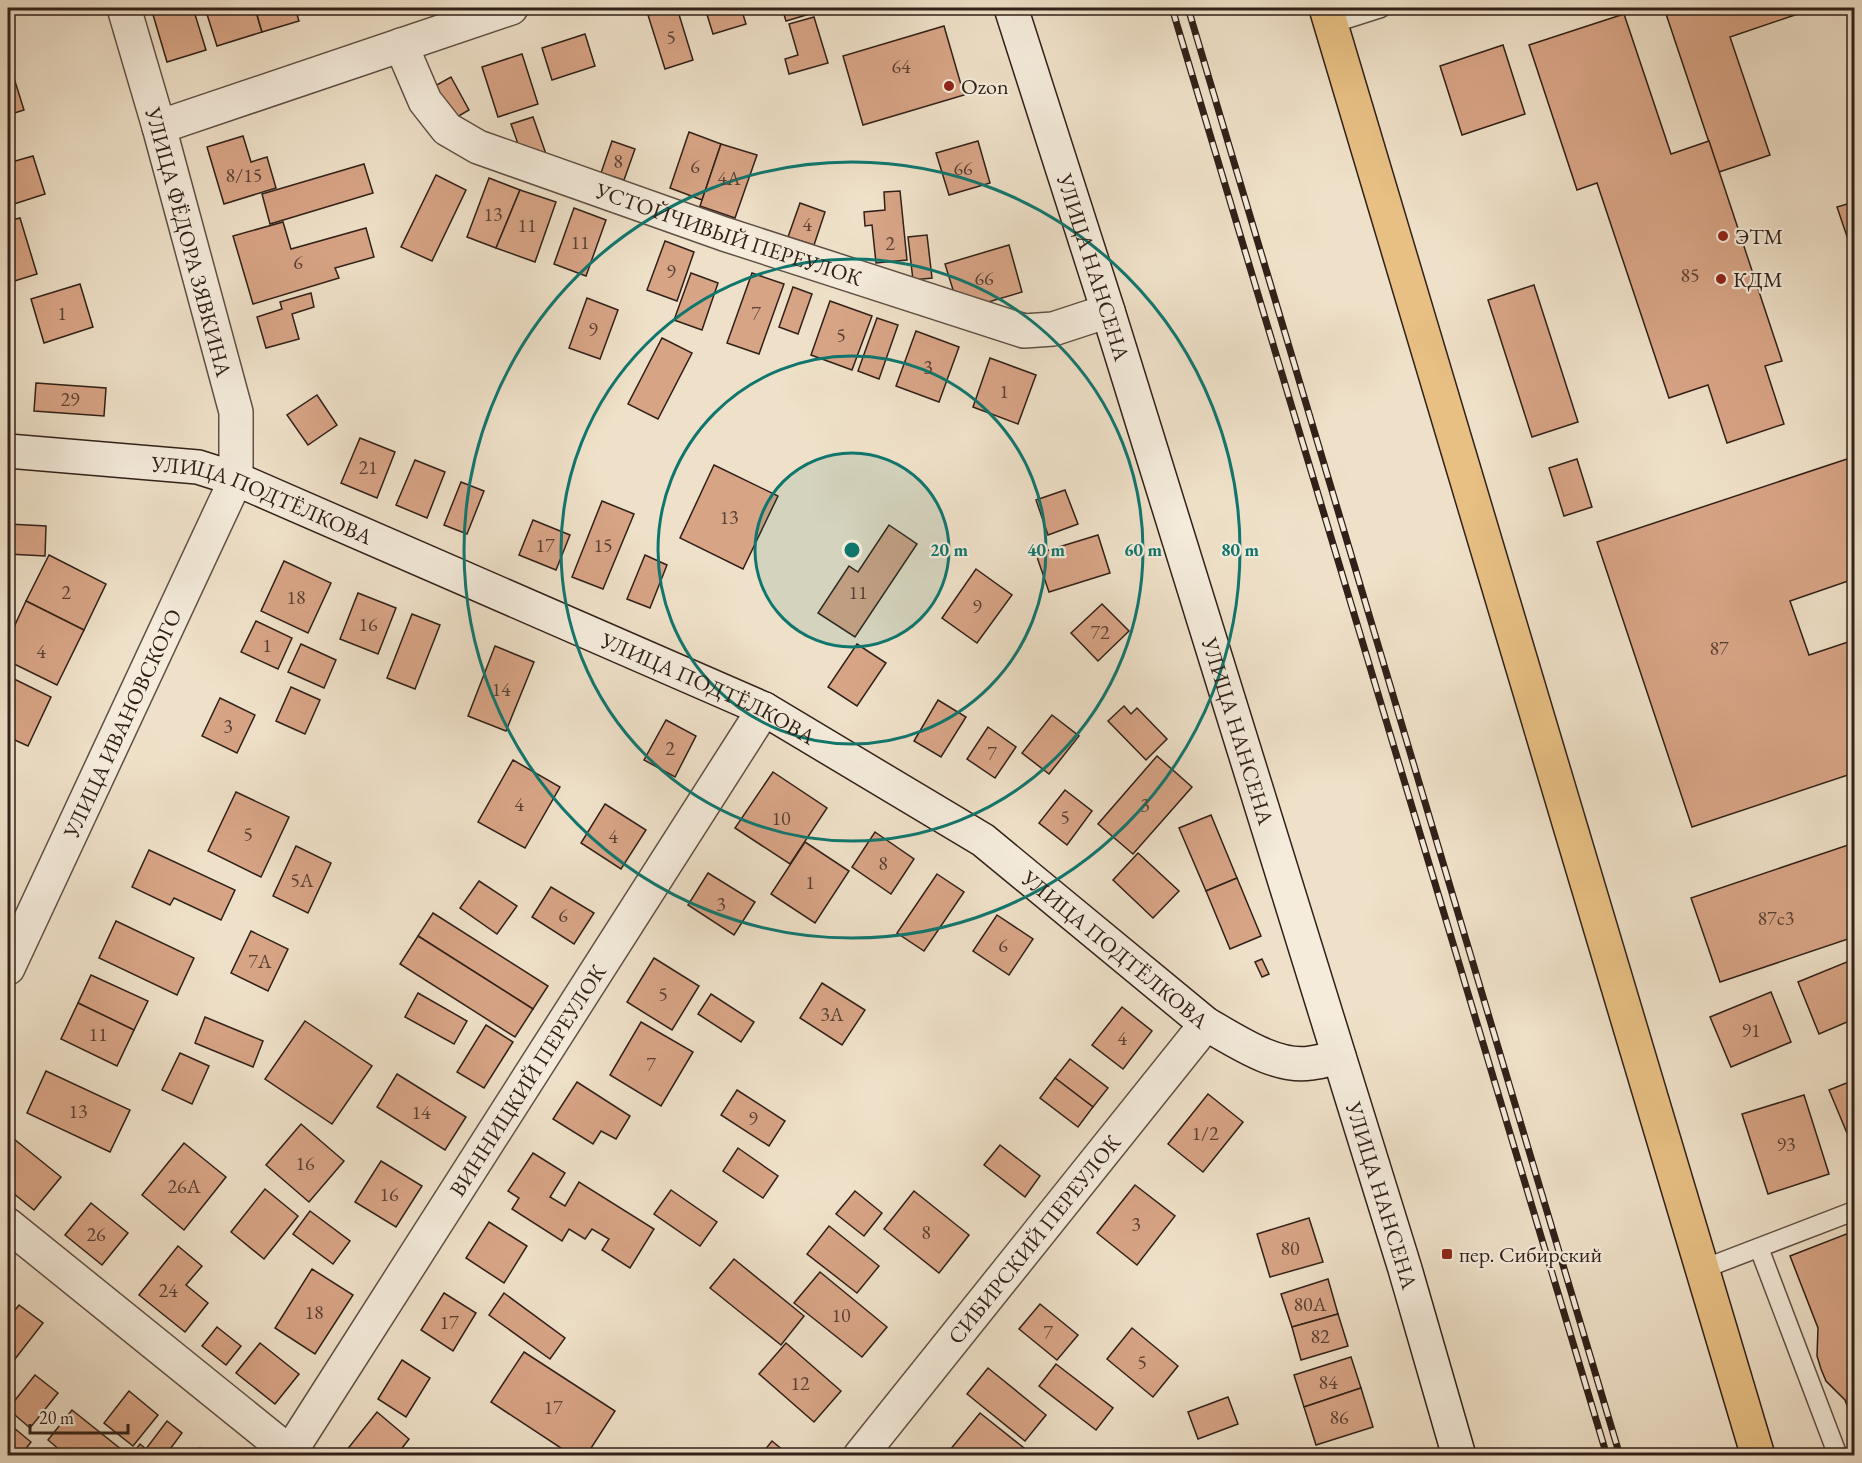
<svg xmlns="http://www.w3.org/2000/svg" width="1862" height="1463" viewBox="0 0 1862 1463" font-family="'EB Garamond',serif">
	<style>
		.building { fill: #d8a486; stroke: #312019; stroke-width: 1.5 }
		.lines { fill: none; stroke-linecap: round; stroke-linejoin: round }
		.lane-casing { stroke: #605045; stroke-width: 21 }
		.street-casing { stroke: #605045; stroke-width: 36 }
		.secondary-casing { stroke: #312019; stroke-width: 36 }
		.primary-casing { stroke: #312019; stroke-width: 36 }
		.lane { stroke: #f5ecdc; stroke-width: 18 }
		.street { stroke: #f5ecdc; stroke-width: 33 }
		.secondary { stroke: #f5ecdc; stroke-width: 33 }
		.primary { stroke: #e8c084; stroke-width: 33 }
		.rail-casing { stroke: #312019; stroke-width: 7 }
		.rail { stroke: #f5ecdc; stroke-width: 4.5; stroke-dasharray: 14; stroke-linecap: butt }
		.ring { fill: none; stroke: #0f766e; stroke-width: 3 }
		.poi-dot { fill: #8f2418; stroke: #f5ecdc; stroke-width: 2 }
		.labels { text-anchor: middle; stroke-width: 4.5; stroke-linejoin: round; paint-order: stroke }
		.number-label { font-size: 20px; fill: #5b4134 }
		.poi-label { font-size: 22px; fill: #312019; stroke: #f5ecdc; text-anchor: start }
		.street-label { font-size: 22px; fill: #312019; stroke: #f5ecdc }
		.centre { fill: #0f766e; stroke: #f5ecdc; stroke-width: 3 }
		.ring-label { font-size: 18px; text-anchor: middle; font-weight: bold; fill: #0f766e; stroke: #f5ecdc; stroke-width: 4.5; stroke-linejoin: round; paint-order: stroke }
	</style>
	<rect width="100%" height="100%" fill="#efe1c9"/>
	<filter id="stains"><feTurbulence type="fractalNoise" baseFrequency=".00333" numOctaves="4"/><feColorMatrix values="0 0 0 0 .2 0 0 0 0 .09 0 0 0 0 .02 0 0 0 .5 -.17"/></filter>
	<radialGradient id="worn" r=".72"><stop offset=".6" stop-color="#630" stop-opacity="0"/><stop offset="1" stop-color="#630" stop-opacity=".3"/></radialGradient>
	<g class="building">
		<polygon points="151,8 193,8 206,50 167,62"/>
		<polygon points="205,8 255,8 262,32 217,46"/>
		<polygon points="255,8 295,8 299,21 262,32"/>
		<polygon points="671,8 677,8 693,60 665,69 648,15"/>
		<polygon points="705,8 741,8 746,24 713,34"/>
		<polygon points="782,8 811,8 813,13 786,21"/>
		<polygon points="825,8 844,8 827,13"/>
		<polygon points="1664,8 1793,8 1795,15 1730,37 1770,155 1719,172"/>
		<polygon points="1624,14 1671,154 1709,141 1782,361 1765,366 1784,424 1727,443 1708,385 1669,398 1597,183 1577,190 1529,45"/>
		<polygon points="814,17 828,63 789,74 785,59 798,55 789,24"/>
		<polygon points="944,26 964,95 863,125 843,56"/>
		<polygon points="585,34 595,66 552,80 542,48"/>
		<polygon points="1503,45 1525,114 1462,135 1440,66"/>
		<polygon points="522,54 538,104 498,117 482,67"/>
		<polygon points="8,62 9,62 24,110 8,115"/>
		<polygon points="451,77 469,110 452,120 433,87"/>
		<polygon points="533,117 546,154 518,144 511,124"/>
		<polygon points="689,132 721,144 702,200 670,188"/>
		<polygon points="243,136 251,162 267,157 276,188 224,204 207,147"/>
		<polygon points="612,141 635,149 624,180 601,173"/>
		<polygon points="978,141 990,183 949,195 936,153"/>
		<polygon points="721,144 757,155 735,218 700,206"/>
		<polygon points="33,156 45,194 8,206 8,163"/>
		<polygon points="364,164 373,193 270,224 262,194"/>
		<polygon points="436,175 466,190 432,261 401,247"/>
		<polygon points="489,178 520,190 496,248 467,237"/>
		<polygon points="520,190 556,202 535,262 496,248"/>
		<polygon points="900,191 907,260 876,263 872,225 865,226 864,212 885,210 884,192"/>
		<polygon points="1854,202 1854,257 1837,207"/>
		<polygon points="800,203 825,212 814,245 788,237"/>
		<polygon points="574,208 606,220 586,276 554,264"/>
		<polygon points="20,218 37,274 8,283 8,221"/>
		<polygon points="283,222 291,249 366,228 374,257 335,268 339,278 253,304 233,236"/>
		<polygon points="927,235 932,278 913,280 908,237"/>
		<polygon points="665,241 694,252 677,301 647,290"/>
		<polygon points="1009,245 1022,292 985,303 954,293 945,264"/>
		<polygon points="691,273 718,283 702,330 674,320"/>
		<polygon points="752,273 784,284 759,354 727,343"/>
		<polygon points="80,284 93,327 44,343 31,299"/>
		<polygon points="1534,285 1578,422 1532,437 1488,300"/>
		<polygon points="793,287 812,294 798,334 779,327"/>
		<polygon points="311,293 314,307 292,314 299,339 266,348 257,317 282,309 280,302"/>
		<polygon points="587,298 618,310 600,359 569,348"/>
		<polygon points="830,301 872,316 852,370 811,355"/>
		<polygon points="877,318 898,325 879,379 858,371"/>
		<polygon points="916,331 959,347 939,402 896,386"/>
		<polygon points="662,338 692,353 658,419 628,404"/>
		<polygon points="990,358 1036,375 1018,424 973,407"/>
		<polygon points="36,383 106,388 104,416 34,411"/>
		<polygon points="317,395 337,425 308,445 287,415"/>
		<polygon points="360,438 395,452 377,498 341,483"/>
		<polygon points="1577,459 1592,507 1564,516 1549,468"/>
		<polygon points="1847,459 1854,482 1854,579 1790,601 1809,655 1854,640 1854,773 1692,827 1597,542"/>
		<polygon points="415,460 445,472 427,518 396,505"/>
		<polygon points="714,465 778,496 743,569 680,538"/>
		<polygon points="461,482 484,491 467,534 444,525"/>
		<polygon points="1065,490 1078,524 1048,535 1036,500"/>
		<polygon points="602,501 634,514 603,589 572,577"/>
		<polygon points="533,520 570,535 556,570 519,555"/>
		<polygon points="8,524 46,526 45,556 8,554"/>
		<polygon points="889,525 917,544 855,637 818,613 849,566 858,572"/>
		<polygon points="1098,535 1110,573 1049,592 1036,554"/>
		<polygon points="49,555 106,584 84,630 26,601"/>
		<polygon points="645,555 667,565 650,608 627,599"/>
		<polygon points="284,561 331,583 308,633 261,611"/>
		<polygon points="976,569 1012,595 977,643 942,618"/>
		<polygon points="358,593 396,608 378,654 340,639"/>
		<polygon points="26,601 84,630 57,685 8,661 8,640"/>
		<polygon points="1102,604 1129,631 1098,661 1071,633"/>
		<polygon points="412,614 440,625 415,689 387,678"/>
		<polygon points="256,621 292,638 278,669 241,652"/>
		<polygon points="301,644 336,660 324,688 288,672"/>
		<polygon points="857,644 886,663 857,706 828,687"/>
		<polygon points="495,646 534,662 506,731 468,716"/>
		<polygon points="8,676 51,697 28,746 8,737"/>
		<polygon points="291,687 320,700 305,734 276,721"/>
		<polygon points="220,698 255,715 237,753 202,736"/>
		<polygon points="938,700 966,717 941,757 914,741"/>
		<polygon points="1124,706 1131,714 1137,708 1167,739 1146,760 1108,721"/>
		<polygon points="1052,715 1079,736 1049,774 1022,753"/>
		<polygon points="666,720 696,736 675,777 644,760"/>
		<polygon points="988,727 1016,747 995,778 967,759"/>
		<polygon points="1157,756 1192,787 1133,854 1098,824"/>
		<polygon points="513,760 560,787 525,848 478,822"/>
		<polygon points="773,772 827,808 790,864 735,828"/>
		<polygon points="1065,790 1092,811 1067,845 1039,823"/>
		<polygon points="236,792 289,817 261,877 208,851"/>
		<polygon points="605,804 646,830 621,869 581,843"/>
		<polygon points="1211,815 1237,878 1206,891 1179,828"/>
		<polygon points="875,832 914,859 891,894 852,867"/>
		<polygon points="805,842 849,871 815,923 771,894"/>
		<polygon points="1854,843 1854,937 1720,982 1691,898"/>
		<polygon points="296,846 331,863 308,913 273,896"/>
		<polygon points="149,850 235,890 221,920 174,898 170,905 132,887"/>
		<polygon points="1138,853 1179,891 1153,918 1113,880"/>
		<polygon points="708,873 755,902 734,935 688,905"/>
		<polygon points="937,874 964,892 924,951 897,933"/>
		<polygon points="1237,878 1261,936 1230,949 1206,891"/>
		<polygon points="479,881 517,906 497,934 460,908"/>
		<polygon points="551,887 594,913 574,944 532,917"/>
		<polygon points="433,913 548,986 533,1009 418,936"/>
		<polygon points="997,915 1033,939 1009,975 973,951"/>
		<polygon points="116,921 194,958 177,995 99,958"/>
		<polygon points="251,931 288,949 268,991 231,973"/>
		<polygon points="418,936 533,1009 515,1037 400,964"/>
		<polygon points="654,958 699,986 672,1030 627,1002"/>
		<polygon points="1262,959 1269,974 1262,977 1255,962"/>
		<polygon points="1854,959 1854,1019 1819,1034 1798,982"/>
		<polygon points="91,975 148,1001 134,1030 78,1003"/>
		<polygon points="822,983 865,1010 842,1045 800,1018"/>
		<polygon points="1771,992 1791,1042 1731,1067 1710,1017"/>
		<polygon points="418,993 467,1021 454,1044 405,1017"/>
		<polygon points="711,994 754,1022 741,1042 698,1014"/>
		<polygon points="78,1003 134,1030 117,1066 61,1039"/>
		<polygon points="1122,1007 1152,1031 1123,1069 1092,1045"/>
		<polygon points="205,1017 263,1041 253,1067 195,1043"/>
		<polygon points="305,1021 372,1066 332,1124 265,1079"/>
		<polygon points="641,1022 693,1052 661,1106 610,1075"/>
		<polygon points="486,1025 513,1042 484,1088 457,1072"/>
		<polygon points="180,1053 209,1066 192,1104 162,1090"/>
		<polygon points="1070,1059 1108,1088 1093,1107 1055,1078"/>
		<polygon points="46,1071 130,1110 110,1152 27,1113"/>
		<polygon points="397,1074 466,1117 445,1150 377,1107"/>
		<polygon points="1055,1078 1093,1107 1078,1127 1040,1098"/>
		<polygon points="1854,1080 1854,1144 1852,1145 1829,1090"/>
		<polygon points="577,1082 630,1116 616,1139 601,1131 593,1144 553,1119"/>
		<polygon points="737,1090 785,1121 769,1146 721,1115"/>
		<polygon points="1208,1094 1243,1122 1203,1172 1168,1144"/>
		<polygon points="1804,1095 1829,1174 1768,1194 1742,1114"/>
		<polygon points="301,1124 344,1161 309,1202 266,1165"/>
		<polygon points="14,1139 61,1177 34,1210 8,1189 8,1154"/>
		<polygon points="184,1143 226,1177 184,1230 142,1195"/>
		<polygon points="1000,1145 1040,1176 1025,1197 984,1165"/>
		<polygon points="738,1148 778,1176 763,1198 723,1171"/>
		<polygon points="533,1153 565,1173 550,1197 565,1206 579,1182 654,1229 630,1268 602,1250 609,1239 592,1229 585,1239 569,1229 562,1241 512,1209 519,1198 508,1191"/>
		<polygon points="381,1161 422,1186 396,1227 355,1202"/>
		<polygon points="1135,1185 1175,1216 1137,1265 1097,1233"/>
		<polygon points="265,1189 298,1216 264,1259 231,1232"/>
		<polygon points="671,1190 717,1222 700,1246 654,1214"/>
		<polygon points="855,1191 882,1213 864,1236 836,1214"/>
		<polygon points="914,1191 969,1235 939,1273 884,1229"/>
		<polygon points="91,1203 128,1233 102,1265 65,1235"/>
		<polygon points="310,1211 350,1241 333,1264 293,1234"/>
		<polygon points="1309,1218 1323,1262 1270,1277 1257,1234"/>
		<polygon points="489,1222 527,1246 504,1283 466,1258"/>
		<polygon points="829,1226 879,1266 857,1293 807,1254"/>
		<polygon points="1854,1231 1854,1425 1845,1400 1826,1381 1821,1369 1817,1356 1818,1328 1790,1256"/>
		<polygon points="178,1246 202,1266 186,1285 208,1303 185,1332 139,1295"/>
		<polygon points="734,1259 804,1316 781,1345 710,1288"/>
		<polygon points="312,1269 353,1295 315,1354 275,1328"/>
		<polygon points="820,1272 887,1327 862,1357 794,1303"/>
		<polygon points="1328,1279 1338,1314 1292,1327 1281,1294"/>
		<polygon points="444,1293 476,1313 453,1351 421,1330"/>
		<polygon points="504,1293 565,1338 550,1359 489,1315"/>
		<polygon points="1040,1304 1078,1335 1057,1360 1019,1329"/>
		<polygon points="19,1305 43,1323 8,1368 8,1319"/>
		<polygon points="1338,1314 1348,1346 1301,1360 1292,1327"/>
		<polygon points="217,1327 241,1346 226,1365 202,1346"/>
		<polygon points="1132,1328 1178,1366 1153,1397 1107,1359"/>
		<polygon points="260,1343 299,1374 275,1404 236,1373"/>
		<polygon points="786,1343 841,1391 814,1422 759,1374"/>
		<polygon points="524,1352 615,1411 586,1456 573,1456 491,1402"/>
		<polygon points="1351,1357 1361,1388 1304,1407 1294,1375"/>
		<polygon points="402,1360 430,1378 406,1417 378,1399"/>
		<polygon points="1056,1364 1113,1408 1096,1430 1039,1386"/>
		<polygon points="988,1368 1046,1415 1025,1441 967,1394"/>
		<polygon points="35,1375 58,1393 30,1428 8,1409"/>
		<polygon points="1361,1388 1373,1427 1316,1445 1304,1407"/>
		<polygon points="129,1391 158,1415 133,1446 104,1423"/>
		<polygon points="1228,1397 1238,1424 1198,1439 1188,1412"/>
		<polygon points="72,1410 127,1454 126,1456 67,1456 48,1440"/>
		<polygon points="377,1412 409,1439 396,1456 342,1456"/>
		<polygon points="980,1413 1029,1452 1026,1456 945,1456"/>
		<polygon points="167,1421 182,1433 165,1456 131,1456 140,1444 146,1449"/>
		<polygon points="8,1423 31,1442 20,1456 8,1456"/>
		<polygon points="772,1441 790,1456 760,1456"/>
		<polygon points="200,1448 209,1456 194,1456"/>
	</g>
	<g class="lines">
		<g class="lane-casing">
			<g id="lane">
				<polyline points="1331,24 1381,8"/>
				<polyline points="1759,1248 1838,1456"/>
				<polyline points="1703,1269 1854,1211"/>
			</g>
		</g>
		<g class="street-casing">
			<g id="street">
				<path id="s1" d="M401 45 425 101 447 129 478 147 724 234 1024 331 1053 329 1108 311"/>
				<polyline points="159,127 511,8"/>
				<path id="s2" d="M8 968 236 479V412L159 127 124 8"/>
				<polyline points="8,1225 294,1456"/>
				<path id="s3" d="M290 1452 764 709"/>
				<path id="s4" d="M860 1456 1206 1024"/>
			</g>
		</g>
		<g class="secondary-casing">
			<g id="secondary">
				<path id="s5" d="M1011 8 1108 311 1405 1269 1459 1456"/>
				<path id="s6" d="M8 451 198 467 236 479 764 709 983 840 1206 1024C1235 1040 1276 1069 1311 1063 1321 1062 1330 1059 1339 1057"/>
			</g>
		</g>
		<g class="primary-casing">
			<polyline id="primary" points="1326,8 1758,1456"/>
		</g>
		<use href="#lane" class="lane"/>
		<use href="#street" class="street"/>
		<use href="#secondary" class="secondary"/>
		<use href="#primary" class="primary"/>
		<g class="rail-casing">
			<g id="rail">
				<polyline points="1172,8 1607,1456"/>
				<polyline points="1188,8 1620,1456"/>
			</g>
		</g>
		<use href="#rail" class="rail"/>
	</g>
	<circle cx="852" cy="550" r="97" fill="#0f766e" fill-opacity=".12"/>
	<g class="ring">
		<circle cx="852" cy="550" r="97"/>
		<circle cx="852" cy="550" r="194"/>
		<circle cx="852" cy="550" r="291"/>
		<circle cx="852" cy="550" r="388"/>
	</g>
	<g class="poi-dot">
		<circle cx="949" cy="86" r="6"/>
		<circle cx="1723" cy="236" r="6"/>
		<circle cx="1721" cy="279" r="6"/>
		<rect x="1441" y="1248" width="12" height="12" rx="3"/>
	</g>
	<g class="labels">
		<g class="number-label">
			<text x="671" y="44">5</text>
			<text x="901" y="73">64</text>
			<text x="618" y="168">8</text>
			<text x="695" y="173">6</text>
			<text x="963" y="175">66</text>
			<text x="244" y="182">8/15</text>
			<text x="729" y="185">4А</text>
			<text x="493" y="221">13</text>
			<text x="807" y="231">4</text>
			<text x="527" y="232">11</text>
			<text x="580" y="249">11</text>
			<text x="890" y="250">2</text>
			<text x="298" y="269">6</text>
			<text x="671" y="278">9</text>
			<text x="1690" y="282">85</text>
			<text x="984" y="285">66</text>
			<text x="62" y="320">1</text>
			<text x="756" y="320">7</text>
			<text x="593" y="336">9</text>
			<text x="841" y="342">5</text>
			<text x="928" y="374">3</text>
			<text x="1004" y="398">1</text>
			<text x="70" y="406">29</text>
			<text x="368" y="474">21</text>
			<text x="729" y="524">13</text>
			<text x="545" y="552">17</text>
			<text x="603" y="552">15</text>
			<text x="66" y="599">2</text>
			<text x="858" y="599">11</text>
			<text x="296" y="604">18</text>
			<text x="977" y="613">9</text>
			<text x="368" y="631">16</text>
			<text x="1100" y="639">72</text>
			<text x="267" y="652">1</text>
			<text x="1719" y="655">87</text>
			<text x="41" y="658">4</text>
			<text x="501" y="696">14</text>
			<text x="228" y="733">3</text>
			<text x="670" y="755">2</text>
			<text x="992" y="760">7</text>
			<text x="519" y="811">4</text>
			<text x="1145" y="812">3</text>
			<text x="1065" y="824">5</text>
			<text x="781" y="825">10</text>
			<text x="248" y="841">5</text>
			<text x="613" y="843">4</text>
			<text x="883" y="870">8</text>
			<text x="302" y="887">5А</text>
			<text x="810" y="889">1</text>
			<text x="721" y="911">3</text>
			<text x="563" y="922">6</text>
			<text x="1776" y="925">87с3</text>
			<text x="1003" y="952">6</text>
			<text x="260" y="968">7А</text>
			<text x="663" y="1001">5</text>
			<text x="832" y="1021">3А</text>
			<text x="1751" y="1037">91</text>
			<text x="98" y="1041">11</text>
			<text x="1122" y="1045">4</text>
			<text x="651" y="1071">7</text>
			<text x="78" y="1118">13</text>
			<text x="421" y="1119">14</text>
			<text x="753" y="1125">9</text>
			<text x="1205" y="1140">1/2</text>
			<text x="1786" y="1151">93</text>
			<text x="305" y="1170">16</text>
			<text x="184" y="1193">26А</text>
			<text x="389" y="1201">16</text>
			<text x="1136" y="1231">3</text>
			<text x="926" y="1239">8</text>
			<text x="96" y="1241">26</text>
			<text x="1290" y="1255">80</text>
			<text x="168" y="1297">24</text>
			<text x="1310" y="1311">80А</text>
			<text x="314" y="1319">18</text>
			<text x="841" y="1322">10</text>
			<text x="449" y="1329">17</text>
			<text x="1048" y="1339">7</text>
			<text x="1320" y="1343">82</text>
			<text x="1142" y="1369">5</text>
			<text x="1328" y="1389">84</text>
			<text x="800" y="1390">12</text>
			<text x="553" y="1414">17</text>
			<text x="1339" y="1424">86</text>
		</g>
		<g class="poi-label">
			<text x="961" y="94">Ozon</text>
			<text x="1735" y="244">ЭТМ</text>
			<text x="1733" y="287">КДМ</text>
			<text x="1459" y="1262">пер. Сибирский</text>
		</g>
		<g class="street-label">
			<text dy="8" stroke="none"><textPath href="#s1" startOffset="398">УСТОЙЧИВЫЙ ПЕРЕУЛОК</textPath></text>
			<text transform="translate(189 242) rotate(75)" y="8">УЛИЦА ФЁДОРА ЗЯВКИНА</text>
			<text dy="8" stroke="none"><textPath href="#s5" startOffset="272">УЛИЦА НАНСЕНА</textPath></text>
			<text dy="8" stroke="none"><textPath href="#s6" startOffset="261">УЛИЦА ПОДТЁЛКОВА</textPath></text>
			<text dy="8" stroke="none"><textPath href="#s6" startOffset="747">УЛИЦА ПОДТЁЛКОВА</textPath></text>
			<text dy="8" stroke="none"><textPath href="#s2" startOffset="270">УЛИЦА ИВАНОВСКОГО</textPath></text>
			<text dy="8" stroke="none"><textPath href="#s5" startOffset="758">УЛИЦА НАНСЕНА</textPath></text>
			<text dy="8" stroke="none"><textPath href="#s6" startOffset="1233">УЛИЦА ПОДТЁЛКОВА</textPath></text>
			<text dy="8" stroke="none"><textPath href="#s3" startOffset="441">ВИННИЦКИЙ ПЕРЕУЛОК</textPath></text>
			<text dy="8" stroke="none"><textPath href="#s5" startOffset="1244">УЛИЦА НАНСЕНА</textPath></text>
			<text dy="8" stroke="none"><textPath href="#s4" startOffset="278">СИБИРСКИЙ ПЕРЕУЛОК</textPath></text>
		</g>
	</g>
	<circle cx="852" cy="550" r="9" class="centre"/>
	<g class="ring-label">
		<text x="949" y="556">20 m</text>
		<text x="1046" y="556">40 m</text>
		<text x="1143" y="556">60 m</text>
		<text x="1240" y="556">80 m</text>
	</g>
	<rect width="1862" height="1463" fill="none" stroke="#efe1c9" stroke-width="30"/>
	<rect x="9" y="9" width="1844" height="1445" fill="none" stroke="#312019" stroke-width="3"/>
	<rect x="15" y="15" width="1832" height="1433" fill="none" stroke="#312019" stroke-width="1.5"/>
	<path d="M30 1424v9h98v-9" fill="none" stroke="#312019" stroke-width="3"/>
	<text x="39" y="1424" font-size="18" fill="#312019" stroke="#f5ecdc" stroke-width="4.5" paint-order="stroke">20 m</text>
	<rect width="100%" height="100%" filter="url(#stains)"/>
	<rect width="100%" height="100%" fill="url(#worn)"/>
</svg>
